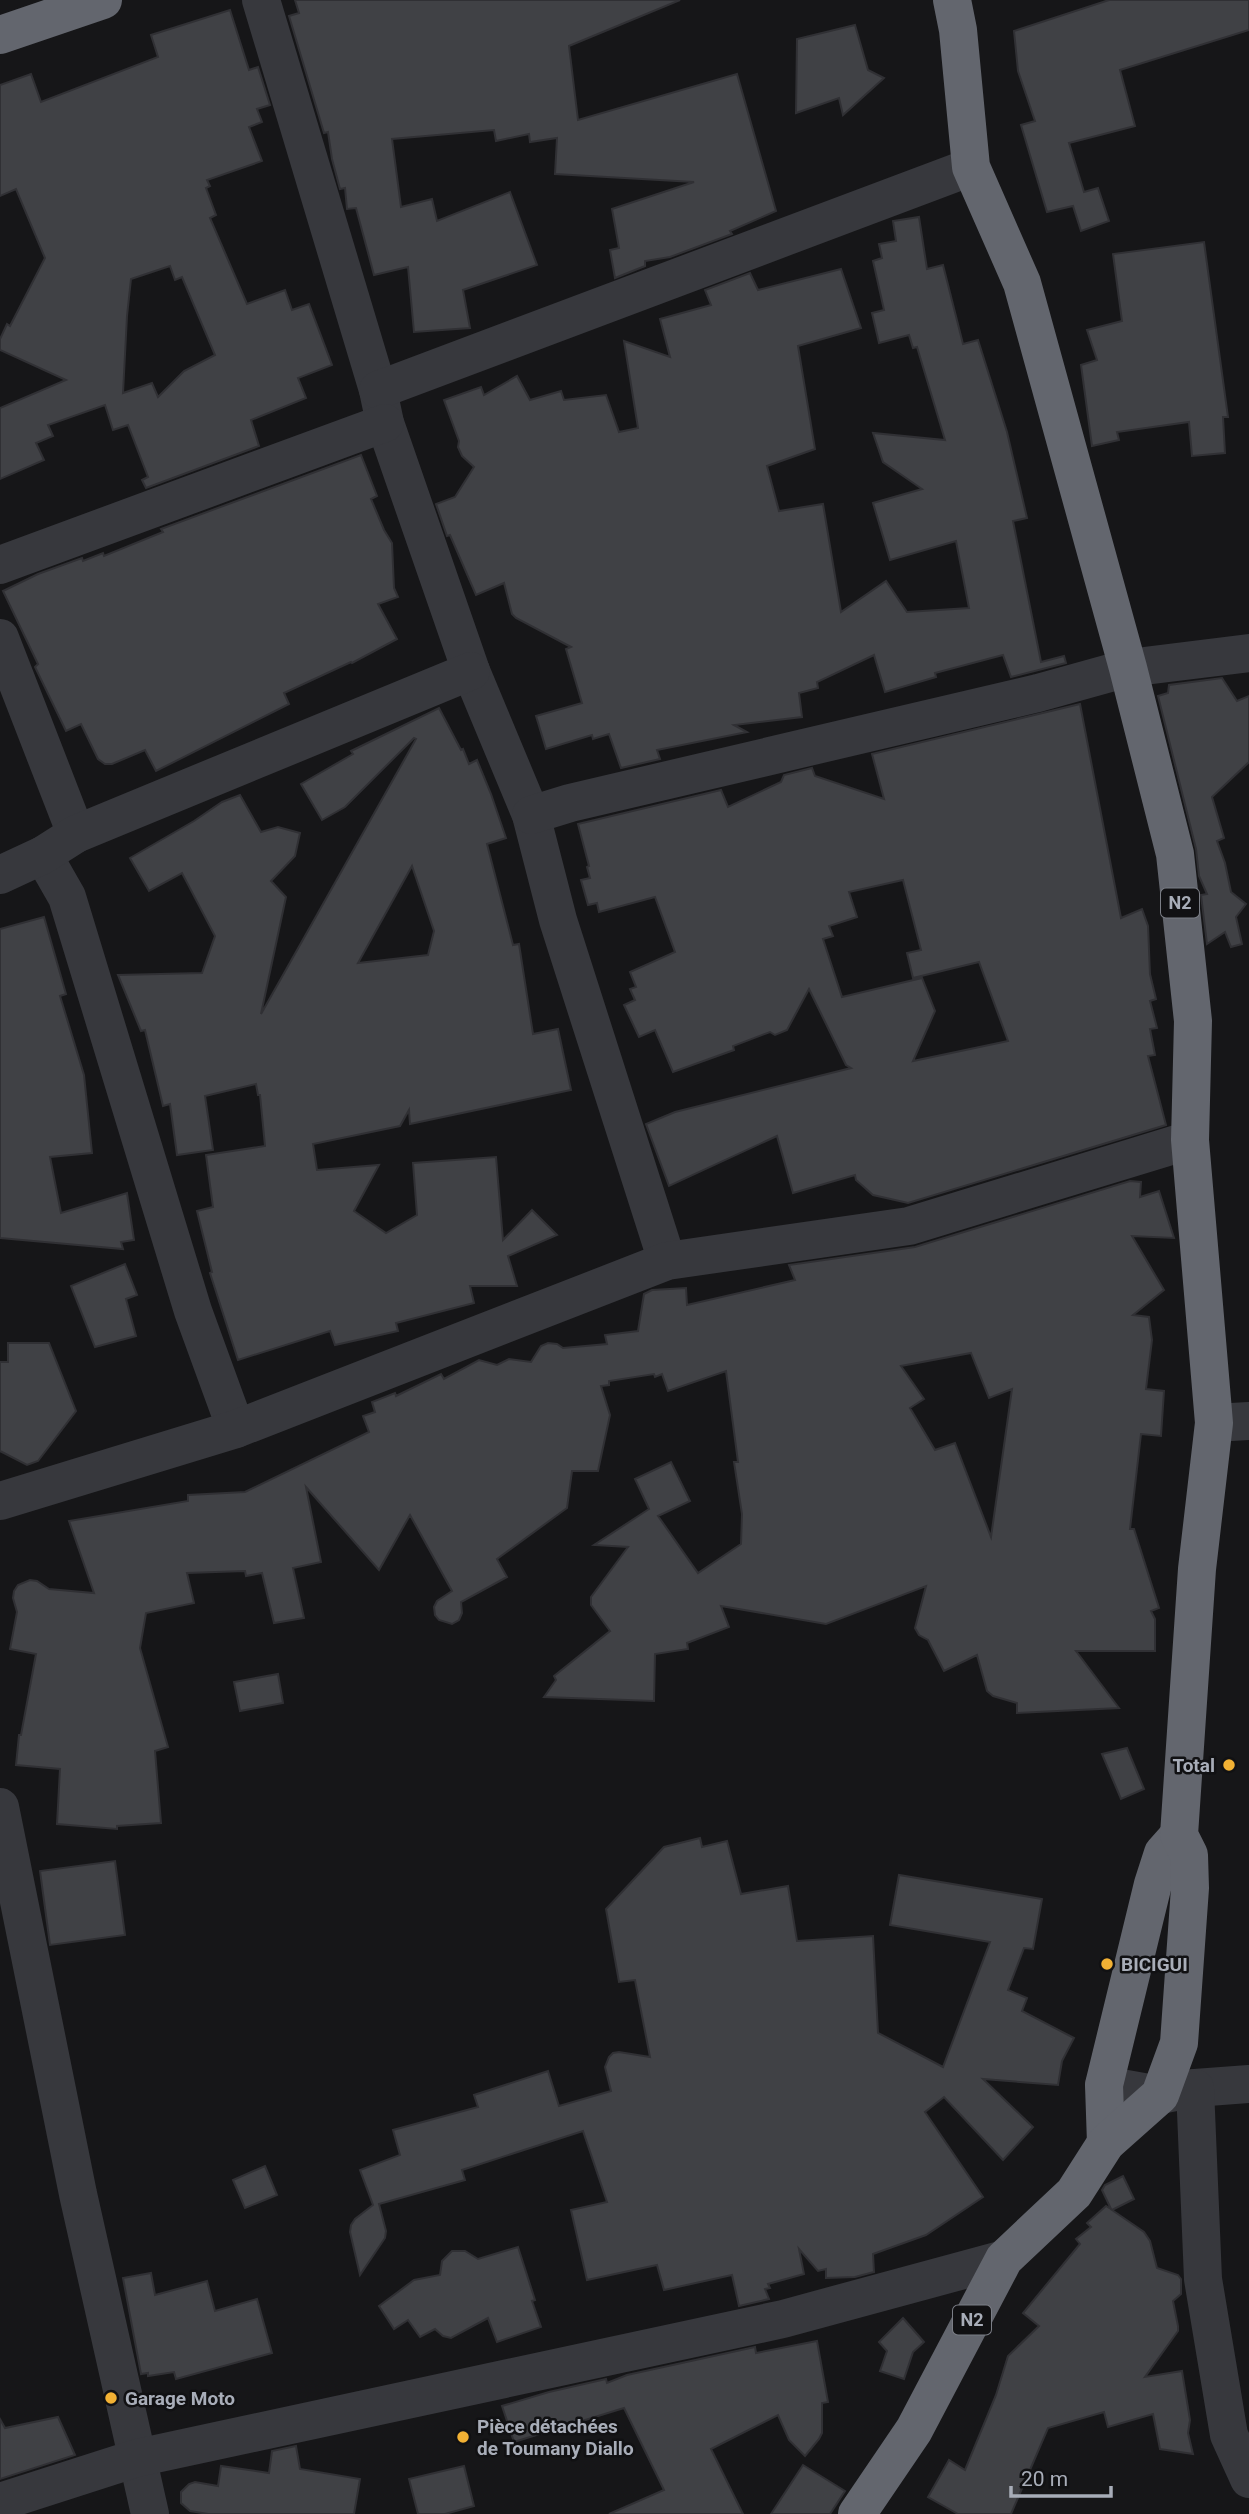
<svg xmlns="http://www.w3.org/2000/svg" width="1249" height="2514" viewBox="0 0 1249 2514" font-family="Roboto,sans-serif">
	<style>
		.building { fill: #404145; stroke: #303034; stroke-width: 2; fill-rule: evenodd }
		.lines { fill: none; stroke-linecap: round; stroke-linejoin: round }
		.minor { stroke: #37383d; stroke-width: 38 }
		.highway { stroke: #63666e; stroke-width: 38 }
		.poi-dot { fill: #f2b134; stroke: #111113; stroke-width: 2.5 }
		.labels { text-anchor: middle; stroke-width: 5; stroke-linejoin: round; paint-order: stroke }
		.shield { fill: #111113; stroke: #7b7e86; stroke-width: 2 }
		.shield-label { font-size: 18px; font-weight: bold; fill: #a8adb8 }
		.poi-label { font-size: 19px; font-weight: bold; fill: #a8adb8; stroke: #111113; text-anchor: start }
	</style>
	<rect width="100%" height="100%" fill="#161618"/>
	<g class="building">
		<polygon points="295,0 680,0 569,46 578,120 737,74 776,211 730,231 732,234 670,257 645,261 645,266 615,278 610,250 619,248 612,209 694,182 555,174 557,138 530,142 529,134 496,141 494,130 392,139 401,207 432,199 437,221 510,192 537,265 463,290 470,328 414,332 408,267 374,275 356,208 347,209 345,188 340,189 332,159 328,132 324,133 289,16 299,13"/>
		<polygon points="1109,0 1249,0 1249,30 1120,70 1135,126 1069,143 1084,192 1098,188 1109,221 1081,231 1073,206 1047,212 1021,125 1035,121 1018,71 1014,31"/>
		<path d="M230 10 249 70 258 67 270 105 257 109 262 122 249 127 262 161 207 180 210 186 206 188 216 215 210 218 247 304 285 290 292 310 309 304 332 365 298 378 306 398 251 420 259 446 146 488 142 480 148 477 128 425 113 430 105 405 48 425 53 436 36 443 44 460 0 479V408L66 380 0 350V339L7 324 10 326 45 258 16 189 0 196V85L31 74 41 102 158 57 151 35ZM170 266 175 280 182 277 215 355 184 371 158 397 152 383 123 393 127 316 131 279Z"/>
		<polygon points="855,25 868,70 884,78 843,115 839,98 796,113 797,39"/>
		<polygon points="919,217 927,269 943,265 963,344 978,340 1007,432 1027,518 1013,521 1041,662 1064,656 1066,663 1011,677 1003,655 935,673 936,677 885,692 874,655 817,682 818,688 799,693 802,717 734,725 747,732 657,750 660,759 621,768 609,734 593,739 592,735 546,749 536,716 582,703 566,649 571,647 516,618 512,614 504,583 476,595 450,535 447,536 436,504 455,497 474,467 462,456 458,447 459,441 444,400 481,387 484,395 517,376 530,400 561,391 564,400 606,395 619,432 638,428 624,341 670,357 660,319 711,305 705,290 750,273 758,290 841,269 861,328 798,346 815,449 767,466 779,511 823,504 841,612 886,581 907,612 969,608 956,541 890,560 873,503 922,489 883,462 873,433 945,440 917,347 913,348 909,335 879,343 872,313 884,310 873,261 882,258 879,244 896,241 893,221"/>
		<polygon points="1204,242 1228,417 1223,417 1225,453 1192,456 1189,422 1117,432 1119,440 1092,446 1081,365 1097,360 1087,330 1122,321 1113,254"/>
		<polygon points="361,455 377,496 371,499 384,530 392,543 394,588 398,597 378,604 397,639 352,663 351,662 284,693 289,704 156,771 145,750 112,764 105,764 98,759 81,724 66,731 35,667 38,664 3,591 38,574 82,558 83,561 103,553 104,556 163,532 161,529"/>
		<polygon points="1222,678 1237,701 1249,696 1249,762 1212,797 1224,838 1217,841 1225,863 1231,892 1246,904 1236,917 1242,944 1231,947 1225,932 1207,944 1201,895 1207,894 1199,876 1196,849 1158,696 1168,693 1169,685"/>
		<path d="M1080 704 1121 918 1142 909 1148 926 1150 974 1156 999 1150 1001 1157 1028 1150 1029 1155 1055 1148 1056 1166 1125 908 1203 873 1195 856 1180 855 1175 793 1193 777 1136 669 1186 646 1124 675 1112 851 1068 846 1065 809 989 787 1030 775 1035 770 1032 733 1046 734 1050 673 1072 655 1030 639 1037 624 1005 635 1000 630 989 636 987 630 972 675 952 655 897 599 912 597 903 588 905 581 880 590 878 587 867 589 866 578 824 721 790 728 807 781 782 784 775 812 768 815 776 884 799 872 754ZM903 880 921 950 907 953 913 978 979 962 1008 1041 913 1061 935 1011 922 978 842 997 823 939 833 936 829 926 857 917 849 892Z"/>
		<path d="M439 708 461 750 463 749 469 764 477 760 491 794 506 838 487 844 513 945 519 944 533 1034 558 1029 571 1090 410 1124 409 1110 400 1126 313 1144 317 1170 379 1165 354 1211 386 1233 417 1215 413 1163 496 1157 503 1240 532 1210 557 1235 508 1256 517 1286H470L474 1303 396 1323 398 1331 335 1345 330 1331 238 1360 210 1273 212 1272 197 1211 213 1207 206 1155 265 1146 260 1095H258L256 1084 205 1096 213 1150 177 1155 170 1104 163 1106 145 1030 141 1031 118 975 202 973 215 936 182 873 149 891 130 858 194 821 222 802 240 795 261 832 278 827 300 833 295 856 271 881 286 897 261 1014 416 739 414 738 345 807 322 820 301 784 353 754 351 751ZM412 866 434 931 428 955 358 963Z"/>
		<polygon points="44,917 66,994 60,996 84,1075 92,1153 50,1157 61,1213 127,1193 134,1240 121,1242 123,1249 0,1238 0,929"/>
		<path d="M1130 1181 1141 1182 1140 1197 1159 1191 1174 1238 1132 1236 1164 1290 1133 1315 1149 1317 1152 1340 1146 1389 1164 1391 1161 1436 1141 1434 1130 1529H1134L1159 1608 1151 1611 1155 1619V1651H1076L1119 1708 1017 1713V1703L993 1696 987 1691 977 1655 944 1671 928 1640 919 1635 915 1628 926 1586 826 1624 721 1606 729 1627 687 1643 688 1649 655 1654 654 1701 544 1697 556 1680 554 1676 610 1631 591 1605V1597L628 1547 594 1545 649 1509 635 1479 671 1462 690 1501 658 1516 698 1573 741 1544 742 1514 734 1462H738L726 1371 668 1391 662 1374 655 1377 654 1374 609 1381V1385L601 1386 610 1415 598 1471H572L567 1508 497 1559 507 1577 461 1602 462 1613 459 1620 452 1624 439 1620 435 1615 434 1607 437 1601 452 1591 410 1515 379 1570 306 1487 321 1562 293 1568 304 1618 274 1623 262 1573 246 1576 245 1571 187 1573 194 1603 146 1613 140 1648 168 1747 155 1751 161 1823 117 1826V1829L57 1824 60 1769 16 1765 19 1735H21L36 1654 10 1649 17 1612 13 1598 14 1591 18 1585 30 1580 37 1581 49 1589 94 1593 69 1521 188 1501V1495L245 1492 369 1432 363 1416 375 1412 372 1402 395 1393 396 1396 441 1374 444 1379 479 1360 497 1365 509 1359 531 1362 541 1346 548 1343 557 1344 563 1348 607 1344 605 1335 638 1331 644 1294 652 1290 686 1288 687 1305 795 1280 789 1265 915 1247ZM971 1353 989 1398 1012 1389 991 1537 955 1443 935 1450 910 1408 924 1399 901 1366Z"/>
		<polygon points="125,1264 137,1295 126,1299 136,1336 95,1347 71,1286"/>
		<polygon points="8,1343 49,1343 76,1411 38,1461 27,1465 0,1451 0,1362 8,1362"/>
		<polygon points="278,1674 283,1703 240,1711 234,1682"/>
		<polygon points="1127,1748 1144,1789 1121,1799 1102,1754"/>
		<polygon points="700,1838 702,1847 727,1841 741,1894 788,1886 797,1941 873,1936 878,2033 943,2067 990,1942 890,1925 899,1875 1042,1899 1033,1949 1024,1948 1008,1990 1027,1998 1022,2011 1074,2038 1062,2061 1058,2085 983,2079 1033,2127 1003,2160 944,2097 925,2112 983,2197 926,2235 873,2254 874,2272 855,2277 826,2278 826,2269 818,2271 799,2249 804,2274 768,2284 770,2288 765,2289 769,2299 739,2306 732,2275 664,2290 657,2265 587,2280 571,2210 607,2202 583,2131 462,2170 465,2180 379,2204 386,2231 385,2238 360,2275 350,2232 351,2225 355,2219 373,2205 360,2170 400,2155 393,2130 478,2107 474,2095 548,2071 559,2106 611,2091 605,2067 609,2057 613,2053 619,2052 650,2057 635,1980 619,1982 606,1909 664,1847"/>
		<polygon points="115,1861 125,1935 50,1945 40,1871"/>
		<polygon points="265,2166 277,2195 245,2208 233,2180"/>
		<polygon points="1123,2176 1134,2199 1112,2210 1144,2232 1150,2241 1157,2268 1178,2275 1181,2279 1181,2294 1173,2301 1178,2326 1178,2331 1145,2377 1182,2371 1190,2420 1188,2433 1193,2454 1160,2449 1153,2414 1108,2427 1104,2412 1048,2428 1011,2514 958,2514 928,2497 949,2460 965,2470 996,2395 1008,2356 1039,2326 1023,2313 1080,2244 1076,2239 1091,2227 1087,2223 1106,2206 1111,2209 1102,2190 1105,2185"/>
		<polygon points="518,2247 535,2300 532,2301 541,2327 497,2342 488,2318 451,2338 443,2336 435,2329 420,2337 408,2320 394,2329 379,2306 414,2280 440,2275 442,2261 452,2251 465,2251 478,2259"/>
		<polygon points="151,2273 155,2295 207,2281 215,2311 257,2299 272,2353 176,2379 174,2372 148,2376 148,2373 141,2374 123,2278"/>
		<polygon points="903,2318 924,2342 913,2352 904,2379 880,2371 887,2351 879,2342"/>
		<polygon points="817,2341 828,2402 822,2403 822,2433 819,2439 805,2456 789,2440 778,2415 711,2449 743,2514 609,2514 664,2490 624,2408 514,2442 502,2406 549,2392 606,2379 607,2383 627,2375 755,2347 756,2353"/>
		<polygon points="58,2417 75,2455 0,2479 0,2419 5,2428"/>
		<polygon points="296,2446 300,2469 360,2479 354,2514 208,2514 190,2511 181,2503 181,2492 189,2484 195,2482 218,2486 221,2466 269,2473 272,2451"/>
		<polygon points="803,2465 845,2491 830,2514 771,2514"/>
		<polygon points="464,2466 474,2506 445,2514 418,2514 409,2479"/>
	</g>
	<g class="lines">
		<g class="minor">
			<polyline points="261,0 378,390 385,423 471,671 531,815 558,920 667,1261"/>
			<polyline points="378,390 971,167"/>
			<polyline points="0,565 385,423"/>
			<polyline points="0,638 76,834"/>
			<polyline points="531,815 570,803 1038,693 1128,668 1249,653"/>
			<polyline points="43,855 67,897 193,1311 236,1429"/>
			<polyline points="0,875 43,855 76,834 471,671"/>
			<polyline points="1214,1423 1249,1421"/>
			<polyline points="0,1501 236,1429 667,1261 909,1226 1190,1140"/>
			<polyline points="0,1807 78,2194 150,2514"/>
			<polyline points="1104,2085 1160,2095 1195,2088 1249,2084"/>
			<polyline points="1195,2088 1203,2279 1229,2435 1249,2479"/>
			<polyline points="0,2502 137,2458 783,2319 1004,2259"/>
		</g>
		<g class="highway">
			<polyline points="0,35 103,0"/>
			<polyline points="1106,2143 1104,2085 1153,1884 1163,1853 1179,1835"/>
			<polyline points="857,2514 914,2430 1004,2259 1074,2193 1106,2143 1160,2095 1179,2043 1190,1888 1189,1855 1179,1835 1197,1569 1214,1423 1190,1140 1193,1021 1175,854 1128,668 1022,283 971,167 958,30 952,0"/>
		</g>
	</g>
	<g class="poi-dot">
		<circle cx="1229" cy="1765" r="7"/>
		<circle cx="1107" cy="1964" r="7"/>
		<circle cx="111" cy="2398" r="7"/>
		<circle cx="463" cy="2437" r="7"/>
	</g>
	<g class="labels">
		<g class="shield">
			<rect x="1161" y="888.5" width="38" height="29" rx="5"/>
			<rect x="953" y="2305.5" width="38" height="29" rx="5"/>
		</g>
		<g class="shield-label">
			<text x="1180" y="909">N2</text>
			<text x="972" y="2326">N2</text>
		</g>
		<g class="poi-label">
			<text x="1215" y="1772" text-anchor="end">Total</text>
			<text x="1121" y="1971">BICIGUI</text>
			<text x="125" y="2405">Garage Moto</text>
			<text x="477" y="2433">Pièce détachées<tspan x="477" dy="22">de Toumany Diallo</tspan></text>
		</g>
	</g>
	<path d="M1011 2486v10h100v-10" fill="none" stroke="#a8adb8" stroke-width="3.5"/>
	<text x="1021" y="2486" font-size="21" fill="#a8adb8" stroke="#111113" stroke-width="5" paint-order="stroke">20 m</text>
</svg>
